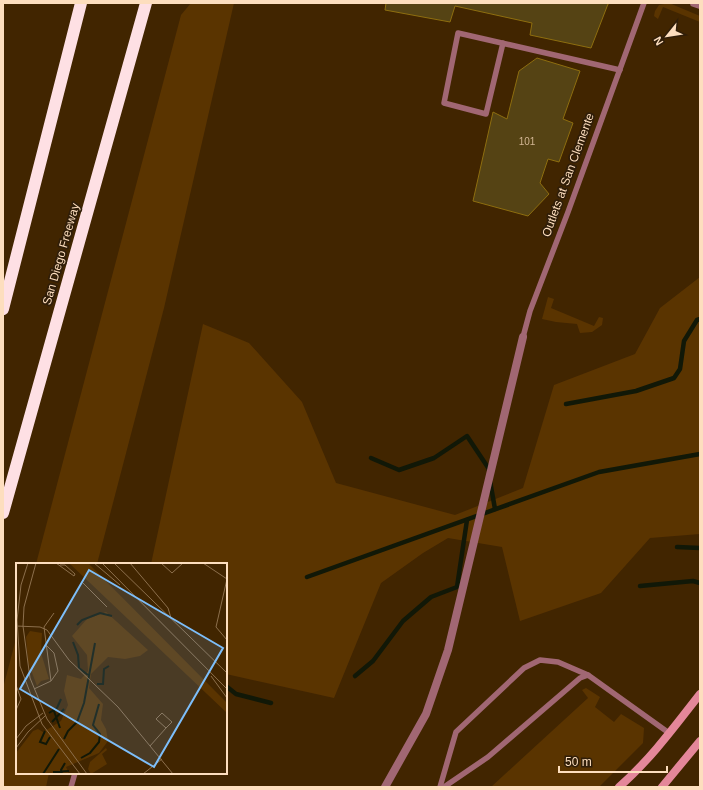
<svg xmlns="http://www.w3.org/2000/svg" width="703" height="790" viewBox="0 0 703 790" font-family="Helvetica,sans-serif">
	<style>
		.green { fill: #5a3400 }
		.lines { fill: none; stroke-linecap: round; stroke-linejoin: round }
		.stream { stroke: #111807; stroke-width: 4.5 }
		.building { fill: #554314; stroke: #8e6e0f }
		.lane { stroke: #a16773; stroke-width: 5.5 }
		.street { stroke: #a16773; stroke-width: 8 }
		.secondary { stroke: #e4879a; stroke-width: 8 }
		.highway { stroke: #fee0e4; stroke-width: 12 }
		.labels { text-anchor: middle; stroke-width: 3.5; stroke-linejoin: round; paint-order: stroke }
		.number-label { font-size: 10px; fill: #d3b794 }
		.street-label { font-size: 12px; fill: #fddebe; stroke: #301e09 }
		.inset-river { fill: none; stroke: #111807; stroke-width: 2 }
		.inset-road { fill: none; stroke: #8c6f4c; stroke-width: 1 }
		.view { fill: #7dbef9; fill-opacity: 0.15; stroke: #7dbef9; stroke-width: 2 }
		.inset-edge { fill: none; stroke: #fddebe; stroke-width: 2 }
	</style>
	<rect width="100%" height="100%" fill="#412500"/>
	<g class="green">
		<polygon points="191,3 234,3 164,308 97,564 36,564 181,15"/>
		<polygon points="669,3 700,16 700,22 663,7 658,19 654,16 655,11 659,5"/>
		<polygon points="700,277 700,534 650,538 601,593 520,621 502,547 448,538 423,553 381,583 334,698 226,674 226,564 151,564 203,324 249,343 302,402 336,483 455,515 523,488 554,385 635,354 660,308"/>
		<polygon points="548,297 554,299 551,308 594,326 599,317 603,318 602,325 592,332 580,333 577,324 556,322 542,319"/>
		<polygon points="17,635 17,773 49,773 46,787 3,787 3,688"/>
		<polygon points="586,688 600,697 595,707 614,722 621,714 644,728 643,743 599,787 491,787 588,698 582,690"/>
	</g>
	<g class="lines">
		<g class="stream">
			<polyline points="566,404 636,391 674,378 680,369 684,341 697,320 700,319"/>
			<polyline points="371,458 399,470 434,458 467,436 489,469 489,471"/>
			<polyline points="490,481 495,509"/>
			<polyline points="677,547 700,548"/>
			<polyline points="307,577 599,472 700,454"/>
			<polyline points="640,586 693,581 700,583"/>
			<polyline points="355,676 373,661 403,621 431,597 457,587 467,520"/>
			<polyline points="226,686 236,694 271,703"/>
		</g>
	</g>
	<g class="building">
		<polygon points="386,3 610,3 608,4 591,48 530,35 532,23 455,6 450,22 385,10"/>
		<polygon points="537,58 580,71 563,119 573,123 559,162 548,159 540,183 549,194 528,216 473,201 493,112 507,119 519,71"/>
	</g>
	<g class="lines">
		<g class="lane">
			<polyline points="503,43 486,114 444,103 458,33 620,70"/>
			<polyline points="523,337 530,311 568,212 644,3"/>
			<polyline points="71,787 75,773"/>
			<polyline points="440,787 456,732 524,668 540,660 558,662 588,675"/>
			<polyline points="444,787 488,757 580,678 588,675 669,733"/>
		</g>
		<g class="street">
			<polyline points="694,3 700,5"/>
			<polyline points="385,787 426,714 448,650 523,337"/>
		</g>
		<g class="secondary">
			<path d="M619 787C650 760 675 726 700 694"/>
			<polyline points="662,787 700,741"/>
		</g>
		<g class="highway">
			<polyline points="3,309 81,3"/>
			<polyline points="3,513 146,3"/>
		</g>
	</g>
	<g class="labels">
		<g class="number-label">
			<text x="527" y="145">101</text>
		</g>
		<g class="street-label">
			<text transform="translate(568 175) rotate(-70)" y="4">Outlets at San Clemente</text>
			<text transform="translate(61 254) rotate(-74)" y="4">San Diego Freeway</text>
		</g>
	</g>
	<g transform="translate(16 563)">
		<rect width="211" height="211" fill="#412500"/>
		<path d="M53 0H72L211 140V150ZM90 49 132 87 124 93 109 96 92 94 75 111 73 125 87 141 85 157 90 166 92 178 83 190 50 204 53 211H0V190L17 168 22 166 27 169 45 158 52 142 48 128 51 112 65 116 72 108 71 92 56 73 71 56ZM14 68 26 70 25 90 33 116 25 118 21 123 12 99 10 74ZM90 185 91 187 86 191 91 201 75 211 72 206 74 199Z" fill="#5a3400"/>
		<path class="inset-river" d="M61 62 66 57 84 50 96 53M57 79 62 92 63 105 72 112M81 121H87L88 106 93 103M38 148 44 165M33 150 41 145 45 136M36 159 48 146M29 168 24 179 30 181 34 174M48 176 52 168 61 159 68 140 79 80M65 195 74 190 83 179 84 171 77 162 83 141M37 209 53 208M27 211 43 186M46 211 45 207 49 200"/>
		<path class="inset-road" d="M12 0 5 22 1 57 4 103 26 161 64 211M20 0 8 44 7 63 14 115 31 156 71 211M40 0 58 13M78 0 104 22M86 0 211 126M98 0 211 110M114 0 152 45 155 55M145 0 156 10 167 0M187 0 211 16M44 2H49L59 11 58 13M211 16 200 64 211 77M67 20 91 44M0 63 24 64 31 67 53 97 102 144 157 211M30 82 38 90 42 108 35 118M195 113 211 135M0 122 5 136 0 147M18 126 35 118 28 64 38 50M0 176 10 163 27 150M134 183 150 165 156 159 146 150 140 156 150 165M0 185 12 169 29 153M127 211 146 196"/>
		<path class="view" d="M73 7 207 85 138 204 4 126Z"/>
		<rect width="211" height="211" class="inset-edge"/>
	</g>
	<rect width="703" height="790" fill="none" stroke="#fddebe" stroke-width="8"/>
	<g transform="translate(667 36) rotate(240)" stroke="#301e09" stroke-width="3" paint-order="stroke">
	<path d="M0-3L7 15L0 10L-7 15Z" fill="#fddebe"/>
	<text y="-6" font-size="11" font-weight="bold" text-anchor="middle" fill="#fddebe">N</text>
	</g>
	<path d="M559 766v6h108v-6" fill="none" stroke="#fddebe" stroke-width="2"/>
	<text x="565" y="766" font-size="12" fill="#fddebe" stroke="#301e09" stroke-width="3" paint-order="stroke">50 m</text>
</svg>
